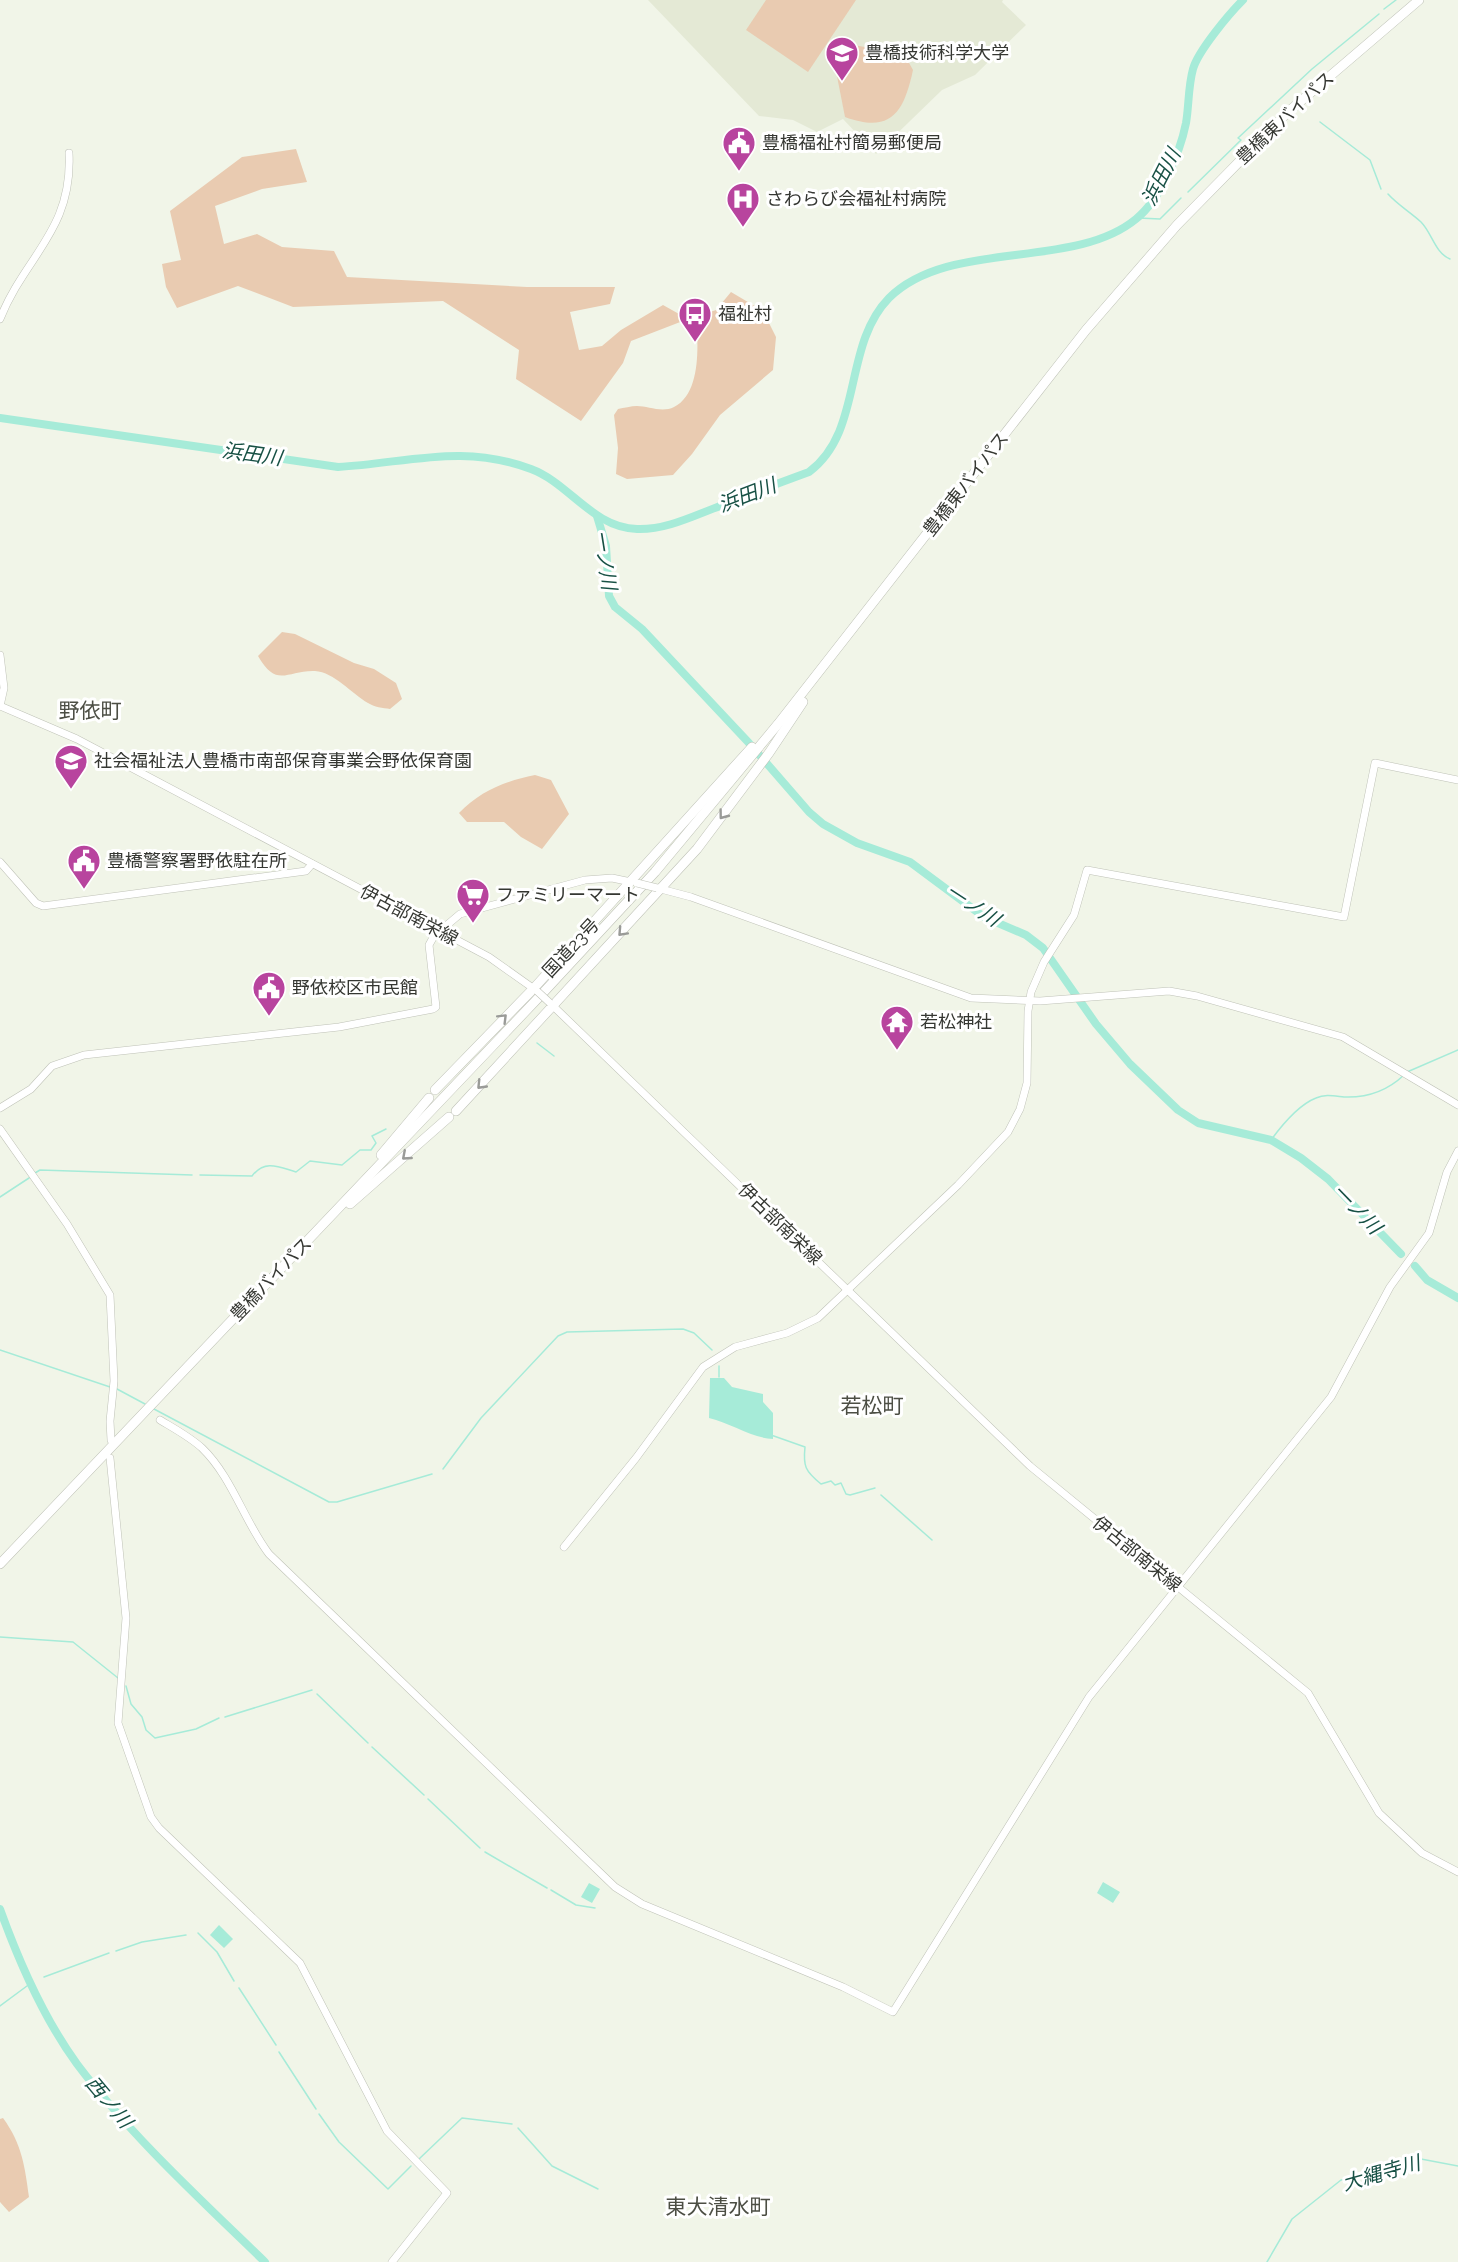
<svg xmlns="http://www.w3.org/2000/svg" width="1458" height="2262" viewBox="0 0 1458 2262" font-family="Raleway,'Noto Sans JP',sans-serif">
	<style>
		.built { fill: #e4e9d5 }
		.green { fill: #e9cbb1 }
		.water { fill: #a6ebd8 }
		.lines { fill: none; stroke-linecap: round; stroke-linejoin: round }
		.stream { stroke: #a6ebd8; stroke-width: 1.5 }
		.river { stroke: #a6ebd8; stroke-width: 8 }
		.secondary-casing { stroke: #bfc2b7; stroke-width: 8 }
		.highway-casing { stroke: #bfc2b7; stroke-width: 10 }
		.secondary { stroke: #fff; stroke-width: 7 }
		.highway { stroke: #fff; stroke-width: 9 }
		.secondary-bridge-casing { stroke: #bfc2b7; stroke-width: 8; stroke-linecap: butt }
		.secondary-bridge { stroke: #fff; stroke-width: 7 }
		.oneway { stroke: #9a9b98 }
		.labels { text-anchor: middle; stroke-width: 6; stroke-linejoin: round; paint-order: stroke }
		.poi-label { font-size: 18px; fill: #353732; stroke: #fff; text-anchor: start }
		.street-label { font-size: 18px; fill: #353732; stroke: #fff }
		.water-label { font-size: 20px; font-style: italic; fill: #185145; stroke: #fff }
		.quarter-label { font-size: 21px; fill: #4c4e44; stroke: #fff }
	</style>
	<rect width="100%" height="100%" fill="#f1f5e8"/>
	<polygon class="built" points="648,0 1003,0 1002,2 1026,25 975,75 942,90 876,154 843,119 817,132 793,120 759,116"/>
	<g class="green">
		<polygon points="766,0 856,0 808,72 746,30"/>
		<path d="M848 44 904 54 913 70C904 112 891 134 845 117L834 61Z"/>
		<polygon points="296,149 307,182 262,189 215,206 224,244 257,234 282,247 334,251 347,277 527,287 615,287 610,304 570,312 579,350 602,346 621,330 663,305 688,319 631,341 623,363 581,421 516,379 519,350 443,301 293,307 238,286 177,308 166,287 162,264 181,260 170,211 242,157"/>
		<path d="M731 292 763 311 776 337 773 370 720 415 692 454 673 475 627 479 616 474 618 448 614 415 618 409C624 408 631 406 637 406 648 406 662 413 674 407 702 393 698 342 696 317L716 310Z"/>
		<path d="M282 632 295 634 354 663 374 669 396 683 402 699 390 709C383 708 374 707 368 703 352 694 334 672 315 671 287 670 277 689 258 656Z"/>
		<path d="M535 775 551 780 569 814 542 849 521 837 504 822H467L459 813C480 791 505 781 535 775Z"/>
		<path d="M3 2118C22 2144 25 2167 29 2197L9 2212 0 2202V2119Z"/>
	</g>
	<g class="water">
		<path d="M710 1378H724L732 1387 763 1394V1402L773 1413V1439C751 1438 731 1423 709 1418Z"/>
		<polygon points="1103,1882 1120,1892 1113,1903 1097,1893"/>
		<polygon points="589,1883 600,1889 592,1903 581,1897"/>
		<polygon points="219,1925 233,1939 224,1948 210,1935"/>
	</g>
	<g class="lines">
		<g class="stream">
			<polyline points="1384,9 1396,0"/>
			<polyline points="1320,122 1370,160 1381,189"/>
			<polyline points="1188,192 1241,140 1238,138 1312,69 1379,14"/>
			<path d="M1388 194C1398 205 1410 212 1421 222 1432 233 1435 253 1450 259"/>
			<polyline points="1139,218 1160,219 1181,198"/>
			<polyline points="537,1043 554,1056"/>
			<polyline points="1407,1072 1458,1050"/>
			<path d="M1271 1140C1282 1125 1298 1105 1316 1098 1325 1094 1334 1096 1344 1097 1367 1098 1386 1092 1404 1075"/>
			<polyline points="35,1173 40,1170 192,1175"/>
			<path d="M200 1175 252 1176C265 1159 279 1167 296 1172L310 1161 342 1165 360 1150H371L376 1143 372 1136 386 1129"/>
			<polyline points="0,1197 29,1178"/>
			<polyline points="0,1350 110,1387"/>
			<polyline points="719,1366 719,1377"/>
			<polyline points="117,1389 145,1404"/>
			<polyline points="154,1409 329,1502 337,1502 432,1474"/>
			<path d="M771 1435 805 1447C803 1466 805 1471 821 1484L831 1481 835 1485 841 1483 846 1494 850 1495 875 1488"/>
			<polyline points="443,1469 481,1418 558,1336 567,1332 683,1329 694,1333 712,1350"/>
			<polyline points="881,1495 932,1540"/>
			<polyline points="0,1637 73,1642 118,1678"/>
			<polyline points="126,1686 131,1704 142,1717 146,1730 155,1738 196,1729 219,1718"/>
			<polyline points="317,1694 368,1743"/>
			<polyline points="225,1717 312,1690"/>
			<polyline points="372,1747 424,1795"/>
			<polyline points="428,1799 480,1848"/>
			<polyline points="485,1852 547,1888"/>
			<polyline points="551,1890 576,1905 595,1908"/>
			<polyline points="198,1933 217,1952 234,1981"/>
			<polyline points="116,1951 142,1942 186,1935"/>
			<polyline points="44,1977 109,1953"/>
			<polyline points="239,1988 276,2045"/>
			<polyline points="0,2006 31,1983"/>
			<polyline points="279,2052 316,2109"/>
			<polyline points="319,2114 339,2142 388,2189 411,2166"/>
			<polyline points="518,2128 552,2166 598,2189"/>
			<polyline points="419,2159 462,2118 512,2124"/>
			<polyline points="1267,2262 1292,2219 1341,2180 1373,2177 1421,2159 1458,2166"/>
		</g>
		<g class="river">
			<path d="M0 418 338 467C408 463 462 443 531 469 569 483 593 528 637 529 666 530 693 516 720 506 749 494 779 483 809 472 864 431 842 346 889 298 949 238 1073 271 1136 219 1160 200 1180 153 1186 123 1189 106 1188 87 1193 69 1198 51 1229 14 1243 0"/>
			<polyline points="597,516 606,546 609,596 615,607 642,629 749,743 809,812 823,824 857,843 910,862 984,917 1026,935 1043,948 1096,1024 1130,1064 1178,1110 1198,1123 1271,1140 1301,1158 1328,1179 1401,1254"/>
			<polyline points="1415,1266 1427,1280 1458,1298"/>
			<path d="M0 1909C18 1959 45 2020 77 2064 132 2137 199 2198 265 2262"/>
		</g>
		<g class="secondary-casing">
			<g id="secondary">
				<path d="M0 319C25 256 73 230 69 153"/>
				<polyline points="0,655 4,688 0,706"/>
				<polyline points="0,706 77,739 489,957 537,991"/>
				<polyline points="0,862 36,903 43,906 306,871 312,864"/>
				<polyline points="657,888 691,897 971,998 1040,1001 1169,991 1197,996 1343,1037 1458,1105"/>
				<polyline points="551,1004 1030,1466 1308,1693 1379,1813 1422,1853 1458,1872"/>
				<polyline points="0,1108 31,1089 52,1066 84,1055 339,1027 433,1009 436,1007 429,945 434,936 460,914 585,880 612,878 631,882"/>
				<polyline points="0,1129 67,1224 110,1295 114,1381 110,1421 111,1440"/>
				<path d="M160 1420C175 1429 190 1437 202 1448 232 1477 244 1521 269 1554L615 1887 642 1904 843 1987 893 2012 1089 1697 1331 1397 1390 1287 1429 1233 1447 1172 1458 1151"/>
				<polyline points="110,1458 126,1618 118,1723 151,1817 159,1828 300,1963 387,2131 447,2193 392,2262"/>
				<polyline points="564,1547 636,1458 703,1367 735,1347 787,1333 818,1318 958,1185 1008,1132 1020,1109 1027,1083 1028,1011 1031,992 1044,962 1074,915 1087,870 1344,917 1375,763 1458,780"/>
			</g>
		</g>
		<g class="highway-casing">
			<g id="highway">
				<polyline points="435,1090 534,988 752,747"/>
				<polyline points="456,1111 697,849 769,753 803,702"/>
				<polyline points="381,1155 429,1098"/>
				<polyline points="350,1204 449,1117"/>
				<polyline points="0,1564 541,995 655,872 778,724 1086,330 1177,225 1288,112 1419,0"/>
			</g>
		</g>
		<use href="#secondary" class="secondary"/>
		<use href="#highway" class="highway"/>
		<g class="secondary-bridge-casing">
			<g id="secondary-bridge">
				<polyline points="637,883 657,888"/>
				<polyline points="537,991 550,1003"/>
			</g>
		</g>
		<use href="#secondary-bridge" class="secondary-bridge"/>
	</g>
	<defs><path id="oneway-chevron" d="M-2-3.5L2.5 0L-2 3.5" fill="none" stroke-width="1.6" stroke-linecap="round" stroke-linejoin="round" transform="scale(1.5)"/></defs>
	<g class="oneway">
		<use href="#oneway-chevron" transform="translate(723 815) rotate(127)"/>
		<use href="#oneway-chevron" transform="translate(622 932) rotate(133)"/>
		<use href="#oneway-chevron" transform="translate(503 1018) rotate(-45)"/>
		<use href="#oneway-chevron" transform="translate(481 1085) rotate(134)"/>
		<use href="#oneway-chevron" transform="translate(406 1156) rotate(139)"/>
	</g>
	<defs>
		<g id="university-pin" transform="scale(1.725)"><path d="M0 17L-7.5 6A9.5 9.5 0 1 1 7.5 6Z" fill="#b8449e" stroke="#fff"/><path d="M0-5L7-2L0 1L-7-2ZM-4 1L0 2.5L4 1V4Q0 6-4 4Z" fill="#fff"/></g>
		<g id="civic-pin" transform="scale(1.725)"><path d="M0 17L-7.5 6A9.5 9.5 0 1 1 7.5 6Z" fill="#b8449e" stroke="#fff"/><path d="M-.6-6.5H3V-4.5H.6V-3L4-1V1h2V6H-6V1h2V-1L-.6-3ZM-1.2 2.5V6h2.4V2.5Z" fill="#fff"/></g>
		<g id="hospital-pin" transform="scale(1.725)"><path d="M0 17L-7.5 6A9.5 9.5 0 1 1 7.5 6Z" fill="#b8449e" stroke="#fff"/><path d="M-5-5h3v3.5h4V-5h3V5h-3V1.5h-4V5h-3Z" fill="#fff"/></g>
		<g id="bus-pin" transform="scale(1.725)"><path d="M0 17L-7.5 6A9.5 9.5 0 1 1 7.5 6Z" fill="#b8449e" stroke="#fff"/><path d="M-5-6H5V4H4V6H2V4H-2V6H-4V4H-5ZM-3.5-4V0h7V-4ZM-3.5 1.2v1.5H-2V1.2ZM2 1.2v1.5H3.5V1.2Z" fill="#fff"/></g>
		<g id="school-pin" transform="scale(1.725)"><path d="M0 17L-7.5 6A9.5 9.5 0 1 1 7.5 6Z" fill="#b8449e" stroke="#fff"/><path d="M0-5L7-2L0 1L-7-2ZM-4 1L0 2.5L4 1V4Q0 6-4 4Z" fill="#fff"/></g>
		<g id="supermarket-pin" transform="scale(1.725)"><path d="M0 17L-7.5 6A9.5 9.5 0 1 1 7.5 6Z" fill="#b8449e" stroke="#fff"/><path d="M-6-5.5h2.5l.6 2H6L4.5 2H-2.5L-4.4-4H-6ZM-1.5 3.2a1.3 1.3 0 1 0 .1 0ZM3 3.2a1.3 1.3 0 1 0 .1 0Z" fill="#fff"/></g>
		<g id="temple-pin" transform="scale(1.725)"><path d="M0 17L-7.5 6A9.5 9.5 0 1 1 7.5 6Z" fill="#b8449e" stroke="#fff"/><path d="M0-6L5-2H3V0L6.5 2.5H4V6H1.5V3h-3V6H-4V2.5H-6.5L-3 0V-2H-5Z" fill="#fff"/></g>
	</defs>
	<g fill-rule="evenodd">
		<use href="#university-pin" x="842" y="53"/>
		<use href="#civic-pin" x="739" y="143"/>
		<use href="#hospital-pin" x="743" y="199"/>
		<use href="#bus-pin" x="695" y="314"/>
		<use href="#school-pin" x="71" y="761"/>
		<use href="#civic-pin" x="84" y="861"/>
		<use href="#supermarket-pin" x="473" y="895"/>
		<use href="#civic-pin" x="269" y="988"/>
		<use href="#temple-pin" x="897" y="1022"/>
	</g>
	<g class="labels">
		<g class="poi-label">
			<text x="865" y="59">豊橋技術科学大学</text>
			<text x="762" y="149">豊橋福祉村簡易郵便局</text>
			<text x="766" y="205">さわらび会福祉村病院</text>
			<text x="718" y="320">福祉村</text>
			<text x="94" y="767">社会福祉法人豊橋市南部保育事業会野依保育園</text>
			<text x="107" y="867">豊橋警察署野依駐在所</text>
			<text x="496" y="901">ファミリーマート</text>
			<text x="292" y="994">野依校区市民館</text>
			<text x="920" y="1028">若松神社</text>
		</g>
		<g class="street-label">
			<text transform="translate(1285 118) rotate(-43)" y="6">豊橋東バイパス</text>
			<text transform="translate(966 484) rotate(-52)" y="6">豊橋東バイパス</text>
			<text transform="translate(409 915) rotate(28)" y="6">伊古部南栄線</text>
			<text transform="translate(571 948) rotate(-47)" y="6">国道23号</text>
			<text transform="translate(780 1224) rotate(44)" y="6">伊古部南栄線</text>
			<text transform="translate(271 1279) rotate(-46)" y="6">豊橋バイパス</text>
			<text transform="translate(1137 1554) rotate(39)" y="6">伊古部南栄線</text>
		</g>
		<g class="water-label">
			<text transform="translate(1161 177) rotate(-63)" y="7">浜田川</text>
			<text transform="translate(252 454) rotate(8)" y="7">浜田川</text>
			<text transform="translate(747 495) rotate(-21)" y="7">浜田川</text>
			<text transform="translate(605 560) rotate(81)" y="7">一ノ川</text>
			<text transform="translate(973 905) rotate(33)" y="7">一ノ川</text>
			<text transform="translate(1357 1209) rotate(46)" y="7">一ノ川</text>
			<text transform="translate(109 2102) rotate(50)" y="7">西ノ川</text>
			<text transform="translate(1381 2173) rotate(-16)" y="7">大縄寺川</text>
		</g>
		<g class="quarter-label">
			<text x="90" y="718">野依町</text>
			<text x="872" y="1413">若松町</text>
			<text x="718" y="2214">東大清水町</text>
		</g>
	</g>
</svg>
